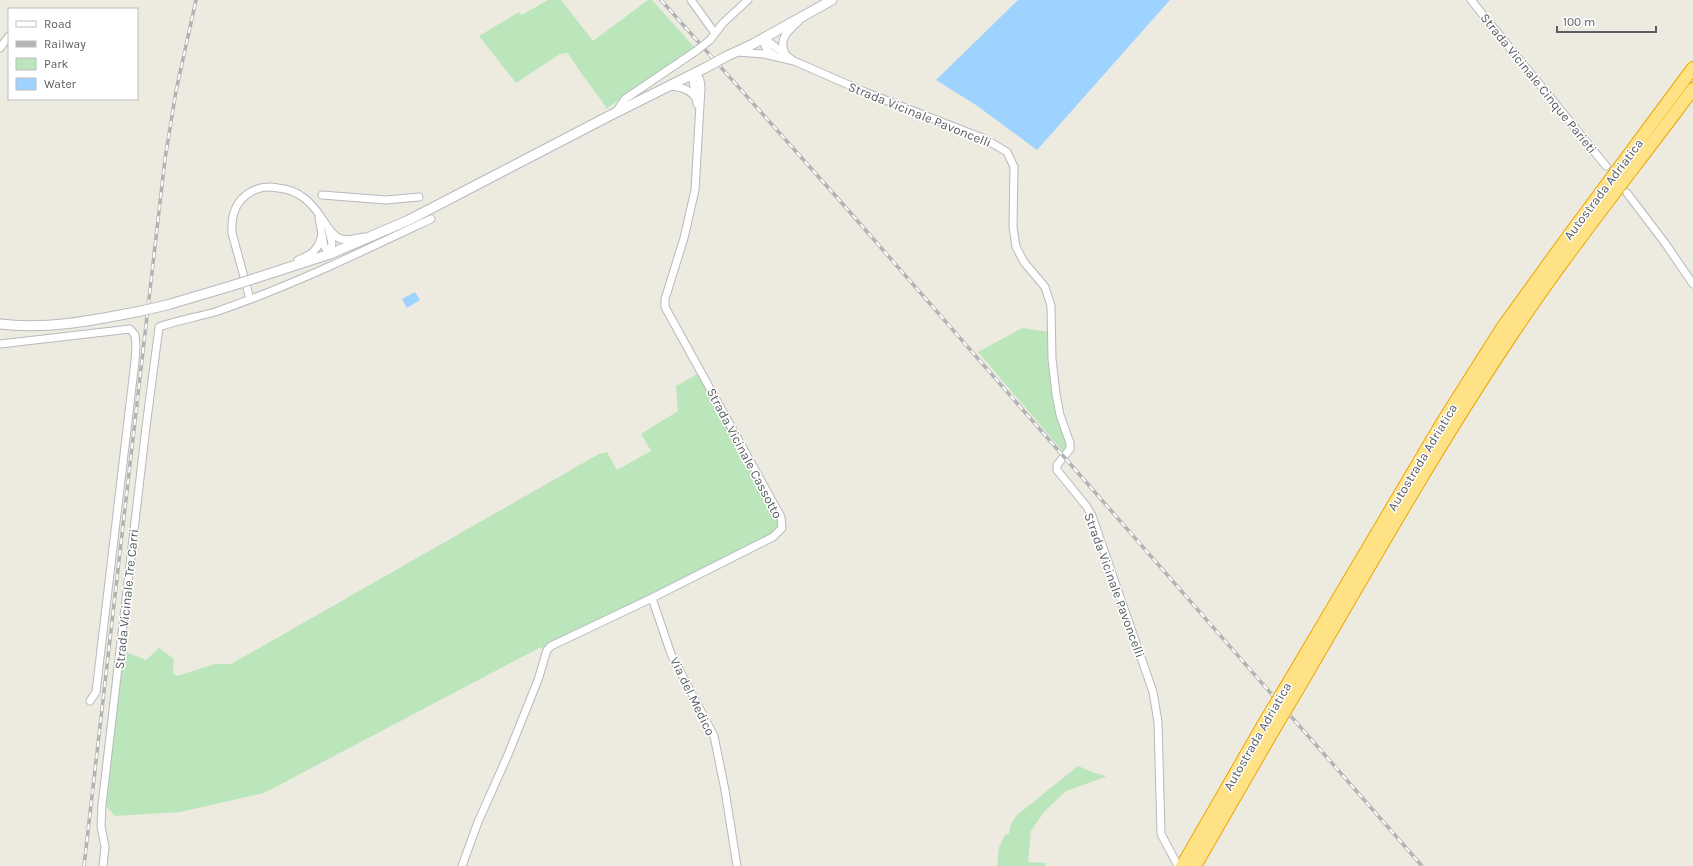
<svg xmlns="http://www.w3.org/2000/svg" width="1693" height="866" viewBox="0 0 1693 866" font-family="Karla,sans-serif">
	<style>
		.green { fill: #bbe6bc }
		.water { fill: #9ed3ff }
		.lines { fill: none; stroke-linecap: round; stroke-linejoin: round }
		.minor-casing { stroke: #b6b9be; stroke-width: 9 }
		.secondary-casing { stroke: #b6bac0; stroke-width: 11 }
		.motorway-casing { stroke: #eda600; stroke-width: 14 }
		.minor { stroke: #fff; stroke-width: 7 }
		.secondary { stroke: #fff; stroke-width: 9 }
		.motorway { stroke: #ffe285; stroke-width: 12 }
		.rail-casing { stroke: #b2b3b3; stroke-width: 3.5 }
		.rail { stroke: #fff; stroke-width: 2; stroke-dasharray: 6; stroke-linecap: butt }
		.minor-bridge-casing { stroke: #b6b9be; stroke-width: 9; stroke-linecap: butt }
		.secondary-bridge-casing { stroke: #b6bac0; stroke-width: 11; stroke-linecap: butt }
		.motorway-bridge-casing { stroke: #eda600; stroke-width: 14; stroke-linecap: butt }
		.minor-bridge { stroke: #fff; stroke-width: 7 }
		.secondary-bridge { stroke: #fff; stroke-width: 9 }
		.motorway-bridge { stroke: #ffe285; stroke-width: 12 }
		.labels { text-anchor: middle; stroke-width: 3; stroke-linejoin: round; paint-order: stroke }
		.street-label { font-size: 13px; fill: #595d62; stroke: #fff }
	</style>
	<rect width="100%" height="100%" fill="#edeae0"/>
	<g class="green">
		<polygon points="548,0 561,0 593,41 648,0 652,0 695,48 606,109 604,104 581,73 568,53 560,54 516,83 479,36 519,12 522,15"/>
		<polygon points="1022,328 1050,332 1052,364 1069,444 1065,454 978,352"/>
		<polygon points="699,373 780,520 776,533 547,652 543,647 539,648 264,793 180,812 115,816 106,806 98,805 116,648 146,660 159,648 174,659 173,673 177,676 215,664 231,664 599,454 607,452 617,470 651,451 641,434 678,411 676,386"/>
		<polygon points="1078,766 1092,772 1106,776 1105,777 1066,791 1044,812 1031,831 1028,862 1047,863 1044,866 997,866 999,847 1005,835 1009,834 1011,824 1017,815"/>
	</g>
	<g class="water">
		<polygon points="1018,0 1170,0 1037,150 976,105 936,80"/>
		<polygon points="415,292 420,300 407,308 402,299"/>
	</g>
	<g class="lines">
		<g class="minor-casing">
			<g id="minor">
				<polyline points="691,0 714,32"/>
				<polyline points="1471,0 1606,166"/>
				<polyline points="710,40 723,23 748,0"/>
				<polyline points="0,48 9,36"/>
				<polyline points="737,52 764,54 794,61 865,92 985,139 1007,152 1014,167 1013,227 1016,247 1024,262 1045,287 1051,306 1052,359 1056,394 1060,415 1070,443 1070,449 1057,465 1057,470 1087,507 1092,516 1153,692 1158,722 1161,834 1178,866"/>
				<path d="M785 53C778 39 788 31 798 22"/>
				<path d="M774 55C767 51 763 46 764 38L791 59"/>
				<polyline points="696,73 693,81 697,104"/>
				<path d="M669 86C680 87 688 88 695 97"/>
				<polyline points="616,112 625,99 696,51"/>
				<polyline points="1627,193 1665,243 1693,284"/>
				<polyline points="322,195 386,200 419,197"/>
				<polyline points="319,218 324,246 330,254"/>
				<polyline points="329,231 332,243 330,254"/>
				<path d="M298 260C312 255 318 250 322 235"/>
				<path d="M250 299 232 233C231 217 235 202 249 193 258 187 268 186 278 188 300 190 312 203 323 220 327 226 331 233 337 237 345 242 354 239 363 237"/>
				<polyline points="0,344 130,329 135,335 136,346 135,361 96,692 90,701"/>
				<polyline points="652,598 671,654 714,736 725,790 737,866"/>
				<path d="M103 866 105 847 101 826 102 805 146 427 159 327C178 320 199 317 218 311 291 286 361 252 431 219"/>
				<polyline points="462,866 478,822 507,757 538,680 547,650 551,646 652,598 773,537 782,528 781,517 665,307 665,299 684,238 695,190 701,88 700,80 696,73"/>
			</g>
		</g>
		<g class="secondary-casing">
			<g id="secondary">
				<polyline points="727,56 753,44 832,0"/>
				<polyline points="256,278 330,254 409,220 609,116 705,68"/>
				<polyline points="167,305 231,286"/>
				<path d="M0 324C47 330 95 320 141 311"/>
			</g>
		</g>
		<g class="motorway-casing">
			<g id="motorway">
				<polyline points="1290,680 1442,423 1502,328 1567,238 1693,68"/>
				<path d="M1298 689C1368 569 1436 448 1513 333 1569 249 1633 170 1693 89"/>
				<polyline points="1182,866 1266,720"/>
				<polyline points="1195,866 1273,731"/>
			</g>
		</g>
		<use href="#minor" class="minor"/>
		<use href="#secondary" class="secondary"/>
		<use href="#motorway" class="motorway"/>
		<g class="rail-casing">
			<g id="rail">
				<polyline points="661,0 841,202 1422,866"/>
				<polyline points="84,866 165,159 176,91 196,0"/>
			</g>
		</g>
		<use href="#rail" class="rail"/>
		<g class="minor-bridge-casing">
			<polyline id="minor-bridge" points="696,51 710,40"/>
		</g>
		<g class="secondary-bridge-casing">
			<g id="secondary-bridge">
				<polyline points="705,68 727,56"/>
				<polyline points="231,286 256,278"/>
				<polyline points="141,311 167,305"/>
			</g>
		</g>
		<g class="motorway-bridge-casing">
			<g id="motorway-bridge">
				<polyline points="1266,720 1290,680"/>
				<polyline points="1273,731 1298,689"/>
			</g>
		</g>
		<use href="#minor-bridge" class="minor-bridge"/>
		<use href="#secondary-bridge" class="secondary-bridge"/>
		<use href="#motorway-bridge" class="motorway-bridge"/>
	</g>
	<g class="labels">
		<g class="street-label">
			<text transform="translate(1539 83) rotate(51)" y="5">Strada Vicinale Cinque Parieti</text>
			<text transform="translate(920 114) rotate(22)" y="5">Strada Vicinale Pavoncelli</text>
			<text transform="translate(1603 189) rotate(-53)" y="5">Autostrada Adriatica</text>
			<text transform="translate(745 453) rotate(62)" y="5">Strada Vicinale Cassotto</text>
			<text transform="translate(1422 457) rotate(-59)" y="5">Autostrada Adriatica</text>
			<text transform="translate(1115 585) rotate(70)" y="5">Strada Vicinale Pavoncelli</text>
			<text transform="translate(126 599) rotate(-84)" y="5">Strada Vicinale Tre Carri</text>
			<text transform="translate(693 696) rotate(64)" y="5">Via del Medico</text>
			<text transform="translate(1257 736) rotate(-60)" y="5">Autostrada Adriatica</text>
		</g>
	</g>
	<rect x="8" y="8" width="130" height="92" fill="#ffffff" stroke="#bdbec0"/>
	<rect x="16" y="21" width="20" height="6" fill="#ffffff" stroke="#bdbec0"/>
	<text x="44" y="28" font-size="12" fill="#595d62">Road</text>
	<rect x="16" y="41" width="20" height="6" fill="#b2b3b3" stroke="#bdbec0"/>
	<text x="44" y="48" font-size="12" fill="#595d62">Railway</text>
	<rect x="16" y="58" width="20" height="12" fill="#bbe6bc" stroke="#bdbec0"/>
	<text x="44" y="68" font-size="12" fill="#595d62">Park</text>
	<rect x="16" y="78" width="20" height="12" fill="#9ed3ff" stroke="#bdbec0"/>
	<text x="44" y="88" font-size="12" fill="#595d62">Water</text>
	<path d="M1557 26v6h99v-6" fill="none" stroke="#595d62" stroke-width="2"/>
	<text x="1563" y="26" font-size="12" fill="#595d62" stroke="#ffffff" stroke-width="3" paint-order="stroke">100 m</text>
</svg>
